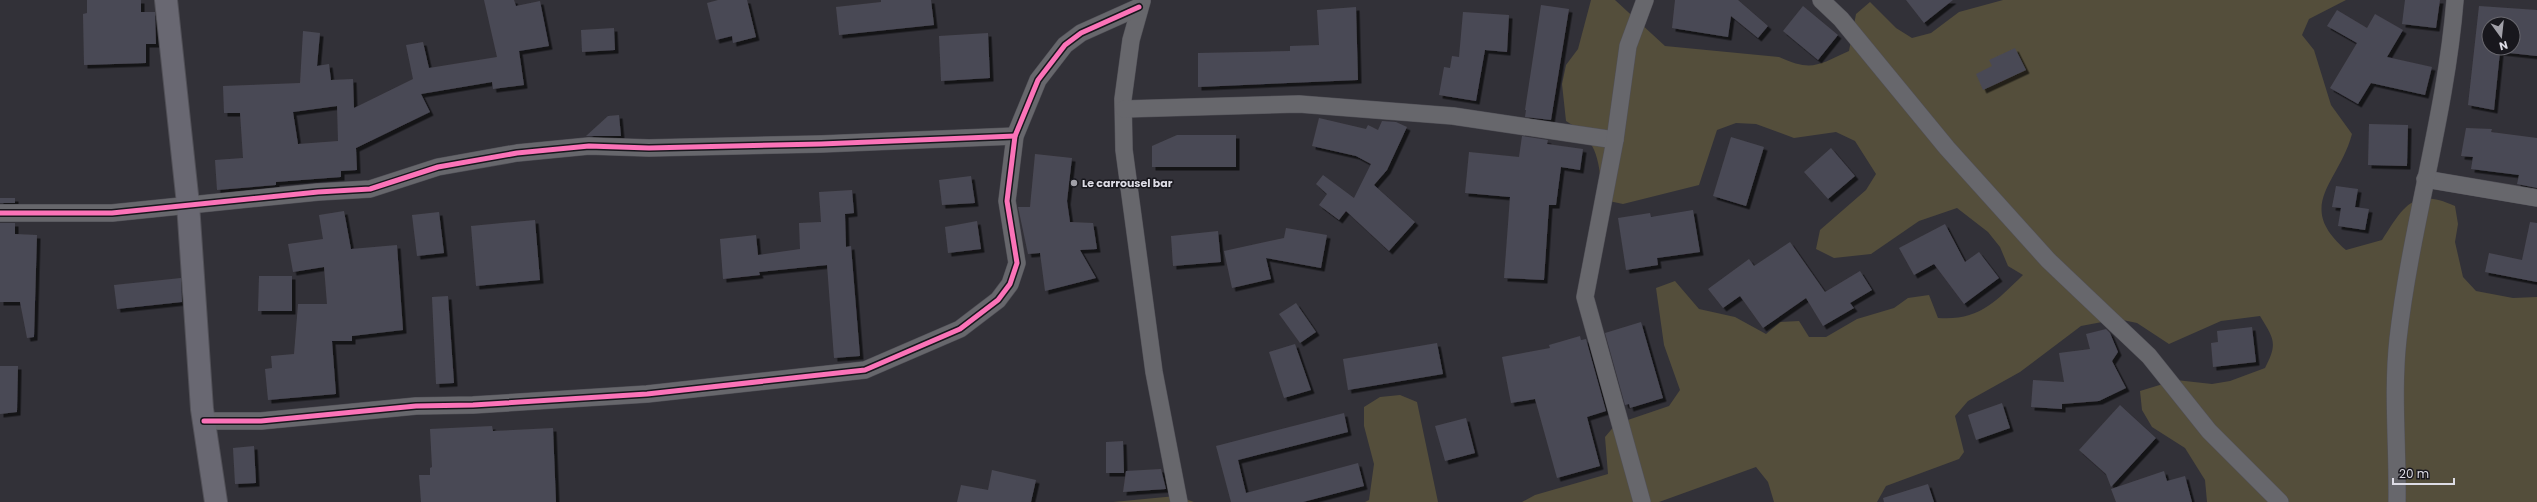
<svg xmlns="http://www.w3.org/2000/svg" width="2537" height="502" viewBox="0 0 2537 502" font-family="Poppins,sans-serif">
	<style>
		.green { fill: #544e3b }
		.building { fill: #4a4954; fill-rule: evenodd; filter: url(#shadow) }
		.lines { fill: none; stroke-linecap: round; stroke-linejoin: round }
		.street-casing { stroke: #515057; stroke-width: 18 }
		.secondary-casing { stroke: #515057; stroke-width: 24 }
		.street { stroke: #67676c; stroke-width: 17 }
		.secondary { stroke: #696872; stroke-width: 22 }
		.cycleway-casing { stroke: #18171d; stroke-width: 8 }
		.cycleway { stroke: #fb73b8; stroke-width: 5 }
		.poi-dot { fill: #a1a0a8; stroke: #18171d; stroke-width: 1.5 }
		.labels { text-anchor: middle; stroke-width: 3; stroke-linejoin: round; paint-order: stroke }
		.poi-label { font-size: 11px; font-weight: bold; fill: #dddce5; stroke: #18171d; text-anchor: start }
	</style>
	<defs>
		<filter id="shadow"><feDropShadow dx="3.5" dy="3.5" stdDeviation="0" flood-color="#0009"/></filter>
	</defs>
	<rect width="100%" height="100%" fill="#323138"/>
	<g class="green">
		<path d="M1591 0H1615L1665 46 1779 57C1812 72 1818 65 1849 51L1856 14 1870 2 1896 28 1912 38 1931 33 1959 12 2003 0H2346L2309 19 2302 35 2314 50 2331 105 2352 134C2339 183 2294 205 2346 250L2382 240C2404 206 2413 187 2455 206L2458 224 2455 242 2463 277 2476 291 2513 298 2537 297V502H2207L2205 480 2185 448 2152 427 2142 410 2140 391 2176 380 2212 384 2230 381 2265 368C2278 343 2274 339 2260 316L2221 321 2169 344 2137 323 2118 319 2081 326 2020 372 1968 401 1955 416 1964 452 1959 459 1886 486 1877 502H1774L1768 482 1756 467 1659 502H1522L1535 495 1608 474 1605 437 1616 424 1669 406 1680 390 1664 345 1656 288 1675 281 1699 309 1735 317 1766 334 1780 322 1799 321 1809 337H1826L1857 319 1894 308 1908 298 1929 295 1938 318C1979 321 1995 302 2023 275L2008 266 2000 247 1988 232 1957 208 1919 221 1871 254 1834 258 1816 249 1820 230 1866 190 1876 174 1855 141 1836 132 1794 138 1756 124 1736 123 1717 130 1699 185 1623 204 1604 200C1597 162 1602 143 1566 121L1562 84 1566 65 1578 49Z"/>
		<polygon points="1400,395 1417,402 1438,502 1365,502 1369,500 1374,464 1364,426 1364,407 1380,397"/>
		<polygon points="1176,496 1194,502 1113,502"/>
	</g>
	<g class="building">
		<polygon points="87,0 141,0 141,12 155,12 156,44 146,44 146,63 84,65 83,14 87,13"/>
		<path d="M484 0H514L516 6 540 1 549 46 519 51 524 85 493 89 492 82 421 94 430 112 356 148 357 170 341 171V177L276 182V185L217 190 215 160 243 158 240 113H224L223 86 300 83 303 31 320 33 317 66 329 64 331 80 353 79 354 108 413 79 406 45 423 42 429 68 497 57ZM337 106 338 141 298 144 293 112Z"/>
		<polygon points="718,0 747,0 756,37 733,43 732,36 716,40 707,3"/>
		<polygon points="881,0 931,0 934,25 839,35 836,7 881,2"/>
		<polygon points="1675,0 1738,0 1768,26 1758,38 1731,16 1728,37 1672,28"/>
		<polygon points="1906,0 1953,0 1924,23"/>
		<polygon points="2405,0 2440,0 2436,28 2402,24"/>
		<polygon points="1541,5 1569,9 1551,120 1525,117 1526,110 1525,110"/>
		<polygon points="1803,6 1838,35 1818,60 1783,31"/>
		<path d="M2479 6 2537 10V56L2500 52 2494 110 2468 105ZM2489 24H2513V48H2489Z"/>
		<polygon points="1356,7 1358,80 1198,87 1198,53 1290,51 1290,46 1319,45 1317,10"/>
		<polygon points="2337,10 2367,28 2375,14 2403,30 2387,57 2432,67 2425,95 2371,83 2358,104 2330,88 2357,43 2327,26"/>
		<polygon points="1463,12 1509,15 1507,52 1485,50 1476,101 1439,95 1444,67 1450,68 1452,56 1459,57"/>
		<polygon points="614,28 615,50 582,52 581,30"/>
		<polygon points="988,33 990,78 941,81 939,36"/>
		<polygon points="2015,48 2026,70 1983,90 1976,74 1992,66 1989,60"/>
		<polygon points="619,115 621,136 586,136 608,116"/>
		<polygon points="1319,118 1366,129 1368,125 1378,130 1382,121 1396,122 1407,127 1387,170 1374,185 1415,222 1389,251 1346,211 1339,220 1319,205 1327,194 1316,184 1323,175 1354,198 1371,164 1356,156 1312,146"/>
		<polygon points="2369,124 2408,125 2407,166 2368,165"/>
		<polygon points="2466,128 2492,129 2491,132 2537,138 2537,188 2517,184 2519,175 2471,169 2473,157 2461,156"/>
		<polygon points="1177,135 1236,135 1236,167 1152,167 1152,146"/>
		<polygon points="1522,136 1548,140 1547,144 1583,149 1580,170 1561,167 1556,205 1549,205 1544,280 1504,278 1510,197 1465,193 1469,152 1519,157"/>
		<polygon points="1731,137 1764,147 1746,206 1713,196"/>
		<polygon points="1831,148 1855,176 1828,199 1804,172"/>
		<polygon points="1035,154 1072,158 1067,201 1070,222 1093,223 1097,249 1080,250 1096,278 1045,291 1040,253 1028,254 1018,207 1030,207"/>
		<polygon points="971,176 975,203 942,205 939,180"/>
		<polygon points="2336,186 2358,189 2355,207 2369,209 2365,230 2338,226 2341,208 2332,207"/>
		<polygon points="852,190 854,213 845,214 846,247 851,246 860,356 834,358 827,265 759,272 760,275 723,279 720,239 756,235 758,255 800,249 799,223 821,222 819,192"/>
		<rect x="0" y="198" width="15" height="5"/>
		<polygon points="1693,210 1700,252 1657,258 1658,265 1626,270 1618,218 1650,213 1651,217"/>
		<polygon points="344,211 351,249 397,245 403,330 352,336 352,341 332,341 336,394 268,400 265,369 272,368 271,356 294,354 298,304 327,304 324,267 293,272 288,244 323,239 319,215"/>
		<polygon points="439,212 444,253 417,256 412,215"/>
		<polygon points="535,220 540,280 476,286 471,226"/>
		<polygon points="977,221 981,249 948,253 945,227"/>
		<polygon points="2530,222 2537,223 2537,282 2485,272 2489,253 2522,260"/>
		<polygon points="0,223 15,223 15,234 37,235 34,337 27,338 20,302 0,302"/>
		<polygon points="1945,224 1965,262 1979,252 1999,278 1964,304 1934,264 1914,275 1899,248"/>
		<polygon points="1286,228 1327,235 1321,268 1266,258 1271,279 1232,288 1224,251 1284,238"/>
		<polygon points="1218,231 1221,262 1173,266 1171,236"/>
		<polygon points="1790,242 1825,292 1860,271 1872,290 1850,303 1854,308 1823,326 1806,298 1763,328 1740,296 1723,308 1708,289 1749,259 1754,266"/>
		<polygon points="259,276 292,276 292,311 258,311"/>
		<polygon points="181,278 182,302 117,309 114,285"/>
		<polygon points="448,296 454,383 436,384 432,297"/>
		<polygon points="1296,303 1316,332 1300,343 1279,314"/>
		<polygon points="1641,322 1663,398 1630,408 1629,404 1625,405 1605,333"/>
		<polygon points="2252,327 2256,362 2213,367 2211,343 2218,342 2217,331"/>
		<polygon points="2106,329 2110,333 2118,352 2112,361 2126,388 2099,401 2062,404 2062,409 2031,407 2033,380 2064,382 2059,353 2090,349 2086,334"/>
		<polygon points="1580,336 1581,340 1586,339 1606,411 1587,417 1600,466 1557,478 1535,399 1511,403 1502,357 1550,348 1549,345"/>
		<polygon points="1437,343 1443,374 1348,390 1343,359"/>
		<polygon points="1295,344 1311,390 1284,398 1269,352"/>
		<polygon points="0,366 18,366 17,412 0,414"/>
		<polygon points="2002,403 2010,428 1976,440 1968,415"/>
		<polygon points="2120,405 2156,438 2111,487 2106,474 2079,450"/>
		<polygon points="1344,413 1348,432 1238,460 1246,493 1358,463 1364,486 1303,502 1231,502 1216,446"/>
		<polygon points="1466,418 1475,453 1445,461 1435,426"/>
		<polygon points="492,426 493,431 553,428 556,502 421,502 419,475 430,475 430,468 432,467 430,429"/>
		<polygon points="1123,441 1124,473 1106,473 1106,442"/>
		<polygon points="254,446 256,483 235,484 233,448"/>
		<polygon points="1161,469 1166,489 1123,492 1126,471"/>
		<polygon points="992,470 1036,480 1031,502 957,502 961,485 988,490"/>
		<polygon points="2164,471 2167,481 2185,476 2192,502 2116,502 2111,489"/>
		<polygon points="1928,484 1934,502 1884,502 1883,498"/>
	</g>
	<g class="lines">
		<g class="street-casing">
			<g id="street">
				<polyline points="1821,0 1841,19 1947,148 2048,260 2149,356 2209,431 2280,502"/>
				<polyline points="1142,1 1131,40 1123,99 1124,150 1154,372 1179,502"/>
				<polyline points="1124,109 1299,104 1453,116 1615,140"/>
				<polyline points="2425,179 2537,198"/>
				<polyline points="0,213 112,213 318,192 370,189 438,167 517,153 589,146 649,148 821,144 1015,136"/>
				<polyline points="204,421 261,421 416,406 473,405 647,394 865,370 960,329 998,300 1010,284 1017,263 1007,201 1015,136 1038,80 1065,45 1081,33 1139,7"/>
				<polyline points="1642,502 1585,297 1615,140 1628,46 1645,0"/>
				<path d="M2397 502C2398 448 2392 393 2398 339 2411 225 2446 114 2455 0"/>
			</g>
		</g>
		<g class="secondary-casing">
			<polyline id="secondary" points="166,0 188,204 202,409 216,502"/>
		</g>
		<use href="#street" class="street"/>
		<use href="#secondary" class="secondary"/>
		<g class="cycleway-casing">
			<g id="cycleway">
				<polyline points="0,213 112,213 318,192 370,189 438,167 517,153 589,146 649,148 821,144 1015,136"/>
				<polyline points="204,421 261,421 416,406 473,405 647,394 865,370 960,329 998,300 1010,284 1017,263 1007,201 1015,136 1038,80 1065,45 1081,33 1139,7"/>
			</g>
		</g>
		<use href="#cycleway" class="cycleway"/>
	</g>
	<circle class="poi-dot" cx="1074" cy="183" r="4"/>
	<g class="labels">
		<g class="poi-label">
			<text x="1082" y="187">Le carrousel bar</text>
		</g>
	</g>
	<g transform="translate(2501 36) rotate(165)"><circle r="19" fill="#18171d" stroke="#67666d"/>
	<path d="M0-3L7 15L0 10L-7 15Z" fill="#a1a0a8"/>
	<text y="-6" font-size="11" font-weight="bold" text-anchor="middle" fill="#dddce5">N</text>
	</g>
	<path d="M2393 478v6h61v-6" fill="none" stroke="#dddce5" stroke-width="2"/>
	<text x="2399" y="478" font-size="12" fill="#dddce5" stroke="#18171d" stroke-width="3" paint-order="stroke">20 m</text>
</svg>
